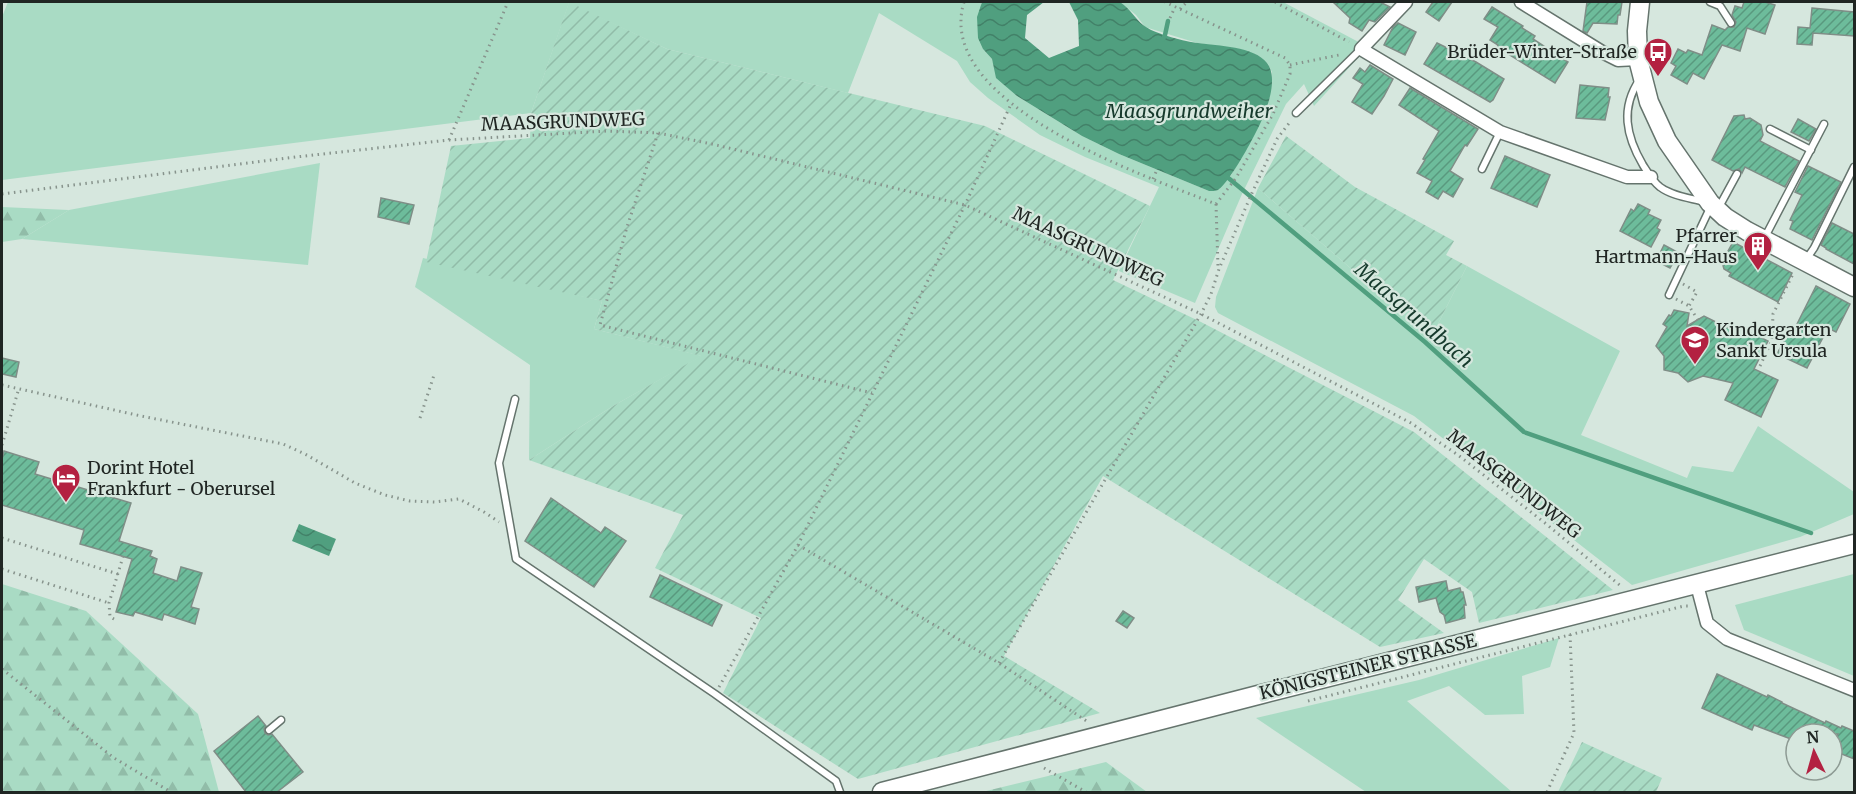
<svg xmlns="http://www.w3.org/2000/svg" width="1856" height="794" viewBox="0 0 1856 794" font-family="Merriweather,serif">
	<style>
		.green { fill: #a9dbc4 }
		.forest { fill: url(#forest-firs) }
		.garden { fill: url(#garden-furrows) }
		.water { fill: url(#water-waves) }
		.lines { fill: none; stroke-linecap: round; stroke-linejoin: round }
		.stream { stroke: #509f7f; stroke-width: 4.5 }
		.building { fill: url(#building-hatch); stroke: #7f8e87; stroke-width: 1.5 }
		.lane-casing { stroke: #65746d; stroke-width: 9 }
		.street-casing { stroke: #65746d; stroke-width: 15 }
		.secondary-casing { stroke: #65746d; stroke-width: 21 }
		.path { stroke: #87938c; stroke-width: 3; stroke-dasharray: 1.5 4.5; stroke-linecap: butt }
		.lane { stroke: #fff; stroke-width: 6 }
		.street { stroke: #fff; stroke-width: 12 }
		.secondary { stroke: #fff; stroke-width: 18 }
		.labels { text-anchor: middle; stroke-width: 4.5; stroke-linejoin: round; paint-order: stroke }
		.poi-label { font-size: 18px; fill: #202623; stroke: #d6e7de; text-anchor: end }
		.street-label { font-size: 18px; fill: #202623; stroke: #d6e7de }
		.water-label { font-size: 20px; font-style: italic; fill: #163a2c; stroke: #d6e7de }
	</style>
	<defs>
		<pattern id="forest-firs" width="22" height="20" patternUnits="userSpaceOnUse" patternTransform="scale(1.5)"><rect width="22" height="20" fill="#a9dbc4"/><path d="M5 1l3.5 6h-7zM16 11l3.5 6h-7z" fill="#91bca8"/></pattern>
		<pattern id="garden-furrows" width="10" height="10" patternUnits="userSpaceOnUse" patternTransform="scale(1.5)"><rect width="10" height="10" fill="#a9dbc4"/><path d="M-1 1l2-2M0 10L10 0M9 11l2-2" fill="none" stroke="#91bca8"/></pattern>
		<pattern id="water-waves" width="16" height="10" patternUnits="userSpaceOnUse" patternTransform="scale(1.5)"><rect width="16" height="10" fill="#509f7f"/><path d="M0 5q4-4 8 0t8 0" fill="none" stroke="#428168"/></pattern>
		<pattern id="building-hatch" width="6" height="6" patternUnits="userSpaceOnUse" patternTransform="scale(1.5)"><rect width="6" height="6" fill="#6dbc9b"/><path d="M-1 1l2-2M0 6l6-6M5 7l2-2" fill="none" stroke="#59997e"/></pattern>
	</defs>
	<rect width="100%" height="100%" fill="#d6e7de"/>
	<g class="green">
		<polygon points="8,2 982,2 981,4 983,49 992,59 997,78 1017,96 1082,136 1119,154 1209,191 1229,179 1267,110 1271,89 1272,72 1268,64 1257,55 1240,49 1197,43 1145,27 1136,15 1120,2 1283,2 1368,47 1314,106 1304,84 1286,104 1242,194 1195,303 1119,271 1159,187 1085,157 1040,135 988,98 970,82 957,61 879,13 848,93 667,49 569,3 531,113 2,180 2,17"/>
		<polygon points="320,163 308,265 22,239 69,210"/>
		<polygon points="1258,188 1431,338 1467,266 1620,351 1581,435 1687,478 1692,466 1733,472 1758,426 1854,492 1854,514 1800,537 1632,585 1414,416 1218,313 1215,307 1216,297"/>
		<polygon points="423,258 602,301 594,329 702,356 613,406 529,460 530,365 415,287"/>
		<polygon points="1854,574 1854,676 1744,630 1735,605"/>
		<polygon points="1559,638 1550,667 1522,676 1524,714 1485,715 1449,686 1407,701 1512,792 1366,792 1256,718 1419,680"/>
	</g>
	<g class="forest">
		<polygon points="2,207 69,210 22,239 2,242"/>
		<polygon points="2,584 86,611 198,714 219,792 2,792"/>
		<polygon points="1106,762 1147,792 982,792"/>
	</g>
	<g class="garden">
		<polygon points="569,2 667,49 985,126 1150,206 1113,280 1201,322 1414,432 1613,590 1479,623 1472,592 1424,559 1398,600 1444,633 1380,647 1103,476 1004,656 1100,713 858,779 723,693 761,618 655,568 683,515 529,460 613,406 701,356 594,329 602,301 426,262 451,146 530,138 531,113"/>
		<polygon points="1286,136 1355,187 1454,241 1446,255 1467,266 1431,338 1258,188"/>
		<polygon points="1582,742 1662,778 1656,792 1558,792"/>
	</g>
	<g class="water">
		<path d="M982 2H1044L1027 15 1025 38 1049 58 1079 46 1078 20 1069 2H1063H1120C1131 9 1138 23 1146 27 1156 34 1186 42 1198 43 1218 46 1254 46 1267 63 1276 74 1271 95 1267 107 1263 122 1231 182 1218 190 1216 191 1211 191 1209 191L1119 154 1082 136 1017 96 996 78 992 59 983 49 978 38 977 17Z"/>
		<polygon points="299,524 336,539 329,556 292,541"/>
	</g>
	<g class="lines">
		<g class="stream">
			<polyline points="1163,39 1165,35 1168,21"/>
			<polyline points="1226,176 1425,342 1524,432 1811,533"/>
		</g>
	</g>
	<g class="building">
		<polygon points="1333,2 1380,2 1390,7 1375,22 1369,20 1362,31 1349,23 1350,18"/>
		<polygon points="1433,2 1452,2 1439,21 1426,12"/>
		<polygon points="1587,2 1622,2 1620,15 1618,15 1617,24 1593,23 1587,33 1583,31"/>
		<polygon points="1744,2 1765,2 1775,5 1765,34 1747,28 1740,51 1722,45 1704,79 1693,73 1687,84 1671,75 1676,66 1671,63 1678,49 1686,53 1688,50 1702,55 1712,25 1725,30 1728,27 1734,27 1736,22 1732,15 1735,6 1742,8"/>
		<polygon points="1492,7 1523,26 1522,28 1535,36 1533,39 1568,62 1555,83 1497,47 1498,45 1490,40 1498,27 1484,19"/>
		<polygon points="1812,8 1854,12 1854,36 1813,33 1812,45 1797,44 1798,27 1810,28"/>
		<polygon points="1398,23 1416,32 1405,55 1384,45 1393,27"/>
		<polygon points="1437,43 1476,62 1504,79 1493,100 1490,102 1424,64"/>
		<polygon points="1370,65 1393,79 1384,96 1372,114 1352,102 1363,84 1353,78 1360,68 1365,72"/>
		<polygon points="1580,85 1609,88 1608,97 1610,97 1605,120 1576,118"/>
		<polygon points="1410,88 1478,129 1467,146 1465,145 1450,171 1463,179 1453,197 1443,191 1438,199 1426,192 1432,181 1417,173 1425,160 1423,159 1439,131 1399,105"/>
		<polygon points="1744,115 1745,119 1750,118 1761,125 1763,135 1760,141 1799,161 1785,187 1745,167 1742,173 1739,169 1733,171 1712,160 1734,116"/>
		<polygon points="1798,119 1816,129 1809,141 1791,132"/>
		<polygon points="1505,156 1550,175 1537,207 1491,188"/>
		<polygon points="1808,166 1841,182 1812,240 1790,229 1793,221 1790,220 1802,195 1795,192"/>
		<polygon points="381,198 414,205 409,224 378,217"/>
		<polygon points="1638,204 1650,210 1648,214 1661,220 1657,228 1660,230 1651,247 1620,231 1631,209 1634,211"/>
		<polygon points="1832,223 1854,234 1854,264 1826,249 1826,248 1821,245"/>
		<polygon points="1733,242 1792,273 1778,302 1729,276 1731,273 1724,269 1722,262"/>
		<polygon points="1664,245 1679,253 1670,268 1656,261"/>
		<polygon points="1816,286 1850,304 1836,332 1828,328 1807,368 1777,354 1792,326 1795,328"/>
		<polygon points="1674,310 1689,313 1687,326 1704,316 1728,328 1731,323 1768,341 1754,369 1778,380 1761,417 1725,400 1733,383 1703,376 1688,382 1678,373 1664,370 1664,356 1656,346 1667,327 1663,324 1669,315 1671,316"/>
		<polygon points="2,358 19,362 16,377 2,374"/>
		<polygon points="4,451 39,462 35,474 131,503 119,541 152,551 150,556 157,559 153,573 177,581 181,567 202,573 191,607 199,609 195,624 164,614 162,620 135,612 133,616 116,612 132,559 80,544 84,530 2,505 2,459"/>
		<polygon points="551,498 601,533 605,527 626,541 594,587 525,541"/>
		<polygon points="660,575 722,605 712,626 650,597"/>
		<polygon points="1446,581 1448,591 1460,588 1461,592 1463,592 1466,605 1464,605 1465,618 1446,623 1444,615 1440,612 1436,598 1419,602 1416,587"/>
		<polygon points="1123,611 1134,618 1127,628 1116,621"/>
		<polygon points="1717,674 1767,697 1768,695 1782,702 1782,703 1825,723 1826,721 1841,728 1842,726 1854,731 1854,759 1832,750 1838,734 1796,734 1796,741 1754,725 1752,730 1702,708"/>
		<polygon points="258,716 266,726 264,729 265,733 268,735 272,734 303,772 277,792 246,792 214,751"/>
	</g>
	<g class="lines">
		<g class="lane-casing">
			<g id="lane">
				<polyline points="1710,2 1720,6 1731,23"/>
				<path d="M1640 79C1620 108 1626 136 1643 165 1648 173 1653 182 1660 187 1672 196 1690 198 1704 202"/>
				<polyline points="1296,113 1361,49"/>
				<polyline points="1770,129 1811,150"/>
				<polyline points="1482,169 1500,132"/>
				<polyline points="1719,207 1737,174"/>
				<polyline points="1765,237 1824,124"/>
				<polyline points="1805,261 1814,248 1854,167"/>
				<polyline points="1669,295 1710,208"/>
				<polyline points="515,399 499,463 516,559 715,694 836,781 840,792"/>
				<polyline points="269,730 281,720"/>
			</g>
		</g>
		<g class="street-casing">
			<g id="street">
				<polyline points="1406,2 1361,49 1500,132 1627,177 1651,177"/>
				<polyline points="1521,2 1602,52 1618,60 1638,59"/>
				<polyline points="1697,585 1707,623 1727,639 1854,690"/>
			</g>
		</g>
		<g class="secondary-casing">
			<g id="secondary">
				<polyline points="1640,2 1637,31 1638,59 1649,102 1667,141 1710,203 1725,217 1747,231 1854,287"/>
				<polyline points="882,792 1262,694 1854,544"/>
			</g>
		</g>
		<g class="path">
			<path d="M964 2C933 104 1145 176 1216 204L1236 178 1273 114 1290 74V65L1285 58 1165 2"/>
			<polyline points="1275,2 1349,42"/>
			<polyline points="1180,9 1187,2"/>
			<polyline points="1170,18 1175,7"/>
			<polyline points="1290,65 1339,55"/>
			<polyline points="658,133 627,227 600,325 872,393"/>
			<polyline points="449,140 508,2"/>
			<polyline points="1153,179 1156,172"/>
			<polyline points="2,194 296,157 449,140 607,131 658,133 712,144 965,205 1201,314 1411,423 1458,455 1545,523 1622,587"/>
			<polyline points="1216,204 1218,267"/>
			<polyline points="1683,284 1697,292 1689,306"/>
			<polyline points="1676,299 1689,306 1698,320"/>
			<polyline points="1760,366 1772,340 1773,314 1793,274"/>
			<polyline points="2,385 141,416 283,444 305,454 355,483 385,495 410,501 435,502 459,499 484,512 499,522"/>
			<polyline points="420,418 434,375"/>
			<polyline points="2,445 19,388"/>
			<polyline points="2,538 118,574"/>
			<polyline points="798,545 999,663 1088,722"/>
			<polyline points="2,569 109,603"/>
			<polyline points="114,619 110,617 109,603 125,550"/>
			<polyline points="999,663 1201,314 1211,294 1219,269 1252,193 1277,139 1290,122"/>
			<polyline points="2,669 114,758 171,792"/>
			<polyline points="719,687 798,545 965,205 1011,104"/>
			<polyline points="1308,701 1684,606 1688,606"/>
			<polyline points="1044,768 1086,792"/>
			<polyline points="1547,792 1574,733 1570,634"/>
		</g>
		<use href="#lane" class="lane"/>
		<use href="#street" class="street"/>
		<use href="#secondary" class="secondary"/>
	</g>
	<defs>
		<g id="bus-pin" transform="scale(1.5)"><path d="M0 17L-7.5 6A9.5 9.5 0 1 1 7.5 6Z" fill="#b32141" stroke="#d6e7de"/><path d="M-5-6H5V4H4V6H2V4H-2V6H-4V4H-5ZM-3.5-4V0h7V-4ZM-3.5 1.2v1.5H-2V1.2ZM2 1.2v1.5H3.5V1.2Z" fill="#fff"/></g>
		<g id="building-pin" transform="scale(1.5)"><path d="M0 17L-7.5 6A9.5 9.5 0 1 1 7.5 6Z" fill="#b32141" stroke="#d6e7de"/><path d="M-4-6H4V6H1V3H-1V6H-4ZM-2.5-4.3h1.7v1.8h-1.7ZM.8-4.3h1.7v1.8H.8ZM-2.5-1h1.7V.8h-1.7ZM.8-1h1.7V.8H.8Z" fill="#fff"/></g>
		<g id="school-pin" transform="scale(1.5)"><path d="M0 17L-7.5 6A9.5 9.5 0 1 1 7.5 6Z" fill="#b32141" stroke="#d6e7de"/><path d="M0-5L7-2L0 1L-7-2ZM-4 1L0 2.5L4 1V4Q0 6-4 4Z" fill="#fff"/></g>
		<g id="hotel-pin" transform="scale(1.5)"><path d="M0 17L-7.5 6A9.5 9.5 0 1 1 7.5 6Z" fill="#b32141" stroke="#d6e7de"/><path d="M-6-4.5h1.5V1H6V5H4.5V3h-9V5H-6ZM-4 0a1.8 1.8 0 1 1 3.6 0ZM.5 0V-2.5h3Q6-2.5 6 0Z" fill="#fff"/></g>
	</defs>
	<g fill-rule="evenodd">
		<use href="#bus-pin" x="1658" y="52"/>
		<use href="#building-pin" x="1758" y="246"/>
		<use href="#school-pin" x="1695" y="340"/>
		<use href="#hotel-pin" x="66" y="478"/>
	</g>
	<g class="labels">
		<g class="poi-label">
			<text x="1637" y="58">Brüder-Winter-Straße</text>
			<text x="1737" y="242">Pfarrer<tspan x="1737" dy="21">Hartmann-Haus</tspan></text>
			<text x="1716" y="336" text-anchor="start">Kindergarten<tspan x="1716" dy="21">Sankt Ursula</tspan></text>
			<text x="87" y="474" text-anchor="start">Dorint Hotel<tspan x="87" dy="21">Frankfurt - Oberursel</tspan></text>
		</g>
		<g class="street-label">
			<text transform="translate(563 122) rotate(-2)" y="6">MAASGRUNDWEG</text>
			<text transform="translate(1088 247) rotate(25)" y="6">MAASGRUNDWEG</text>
			<text transform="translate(1514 484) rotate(38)" y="6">MAASGRUNDWEG</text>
			<text transform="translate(1368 667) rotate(-14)" y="6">KÖNIGSTEINER STRASSE</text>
		</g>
		<g class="water-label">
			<text x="1189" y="118">Maasgrundweiher</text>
			<text transform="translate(1414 315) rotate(41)" y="7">Maasgrundbach</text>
		</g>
	</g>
	<rect width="1856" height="794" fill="none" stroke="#202623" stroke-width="6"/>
	<g transform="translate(1814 752) rotate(355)"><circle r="28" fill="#d6e7de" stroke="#8d9a93" stroke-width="1.5"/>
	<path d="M0-4.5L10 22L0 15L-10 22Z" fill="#b32141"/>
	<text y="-9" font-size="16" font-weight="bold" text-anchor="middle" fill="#202623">N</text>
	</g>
</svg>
